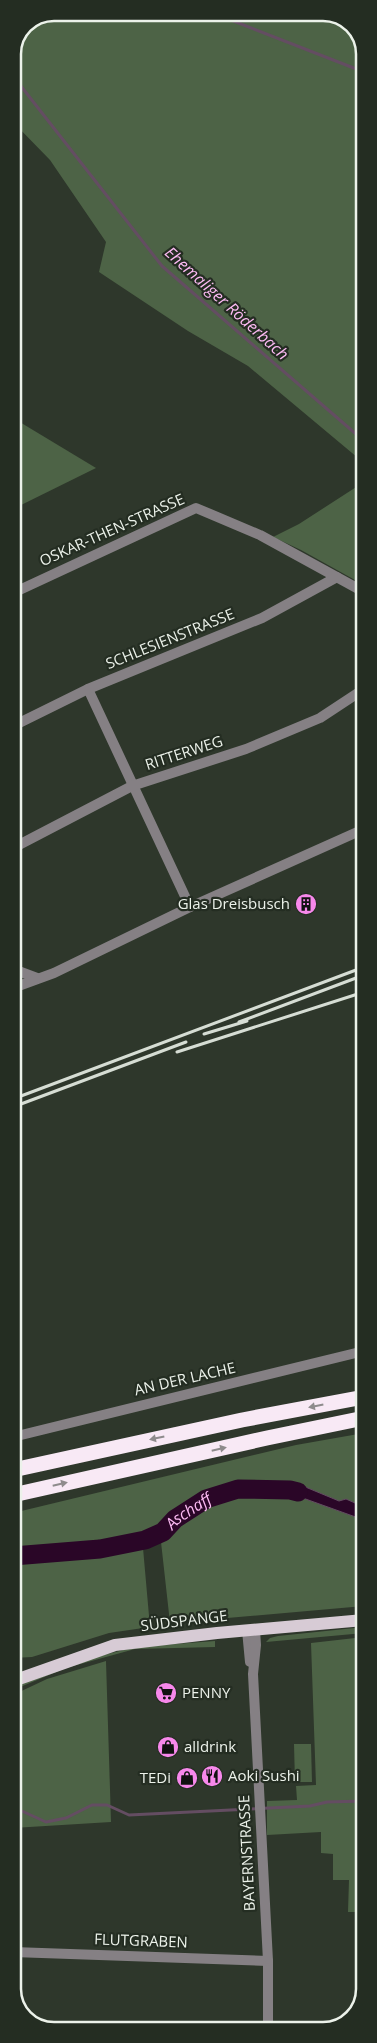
<svg xmlns="http://www.w3.org/2000/svg" width="377" height="2043" viewBox="0 0 377 2043" font-family="'Open Sans',sans-serif">
	<style>
		.green { fill: #4d6346 }
		.water { fill: #2a0627; stroke: #644d62 }
		.lines { fill: none; stroke-linecap: round; stroke-linejoin: round }
		.stream { stroke: #644d62; stroke-width: 3 }
		.river { stroke: #2a0627; stroke-width: 19 }
		.minor { stroke: #858084; stroke-width: 10 }
		.primary { stroke: #d7cbd5; stroke-width: 12 }
		.motorway { stroke: #f8e9f5; stroke-width: 15 }
		.rail { stroke: #d6ddd4; stroke-width: 3 }
		.oneway { fill: #8e8b8c }
		.labels { text-anchor: middle; stroke-width: 4.5; stroke-linejoin: round; paint-order: stroke }
		.street-label { font-size: 15px; fill: #ecf2ea; stroke: #242d22 }
		.poi-label { font-size: 15px; fill: #ecf2ea; stroke: #242d22; text-anchor: start }
		.water-label { font-size: 16px; font-style: italic; fill: #fdbbf4; stroke: #242d22 }
		.rim { fill: none; stroke: #ecf2ea; stroke-width: 2.5 }
	</style>
	<rect width="100%" height="100%" fill="#2e372b"/>
	<g class="green">
		<polygon points="55,13 328,13 352,25 364,49 364,463 248,366 188,331 99,272 106,242 50,160 13,122 13,54 25,25"/>
		<polygon points="13,418 23,424 96,468 13,509"/>
		<polygon points="364,482 364,585 301,550 273,537 299,524"/>
		<polygon points="364,1433 364,1507 346,1499 339,1501 303,1486 275,1494 300,1497 364,1520 364,1606 170,1623 161,1542 143,1548 150,1627 109,1633 32,1657 13,1658 13,1513 296,1445"/>
		<polygon points="364,1627 364,1633 266,1642 270,1638 278,1636"/>
		<polygon points="364,1637 364,1912 348,1912 349,1880 333,1880 333,1854 321,1853 321,1832 267,1835 267,1801 297,1800 296,1786 316,1785 311,1643"/>
		<polygon points="215,1641 215,1647 135,1649 66,1668 13,1690 13,1687 65,1665 135,1647"/>
		<polygon points="106,1661 111,1822 13,1828 13,1695 47,1679"/>
		<polygon points="294,1744 311,1744 312,1782 295,1782"/>
	</g>
	<polygon class="water" points="277,1484 303,1486 339,1501 346,1499 364,1507 364,1520 300,1497 275,1494 273,1489"/>
	<g class="lines">
		<g class="stream">
			<polyline points="213,13 364,72"/>
			<polyline points="13,76 162,266 364,441"/>
			<polyline points="13,1807 46,1822 66,1818 92,1805 107,1805 129,1815 310,1806 327,1802 364,1801"/>
		</g>
		<path class="river" id="s1" d="M13 1556 100 1549 145 1540 163 1532 175 1519 206 1499 238 1489 290 1490 298 1492"/>
		<g class="minor">
			<polyline points="13,593 196,508 260,535 364,592"/>
			<polyline points="88,689 190,907"/>
			<polyline points="13,726 88,689 262,618 337,577"/>
			<polyline points="13,848 132,786 246,749 320,718 364,689"/>
			<polyline points="13,969 37,978"/>
			<polyline points="13,988 54,973 190,907 364,829"/>
			<polyline points="13,1437 364,1351"/>
			<polyline points="247,1630 250,1662"/>
			<polyline points="255,1630 256,1645 253,1674 268,1961 268,2030"/>
			<polyline points="13,1952 268,1961"/>
			<polyline points="339,2024 357,2007"/>
		</g>
		<polyline class="primary" points="13,1681 115,1645 217,1633 364,1620"/>
		<g class="motorway">
			<polyline points="13,1470 242,1420 364,1397"/>
			<polyline points="13,1495 267,1438 364,1418"/>
		</g>
		<g class="rail">
			<polyline points="239,1022 364,975"/>
			<polyline points="204,1034 247,1021"/>
			<polyline points="177,1052 364,992"/>
			<polyline points="13,1099 364,967"/>
			<polyline points="13,1107 186,1042"/>
		</g>
	</g>
	<defs><path id="oneway-solid" d="M-6-.8H1V-3.2L6.5 0L1 3.2V.8H-6Z" transform="scale(1.25)"/></defs>
	<g class="oneway">
		<use href="#oneway-solid" transform="translate(316 1406) rotate(169)"/>
		<use href="#oneway-solid" transform="translate(157 1438) rotate(168)"/>
		<use href="#oneway-solid" transform="translate(219 1449) rotate(-13)"/>
		<use href="#oneway-solid" transform="translate(60 1484) rotate(-13)"/>
	</g>
	<defs>
		<g id="building-disc" transform="scale(1.125)"><circle r="9.5" fill="#f788eb" stroke="#242d22"/><path d="M-4-6H4V6H1V3H-1V6H-4ZM-2.5-4.3h1.7v1.8h-1.7ZM.8-4.3h1.7v1.8H.8ZM-2.5-1h1.7V.8h-1.7ZM.8-1h1.7V.8H.8Z" fill="#111"/></g>
		<g id="supermarket-disc" transform="scale(1.125)"><circle r="9.5" fill="#f788eb" stroke="#242d22"/><path d="M-6-5.5h2.5l.6 2H6L4.5 2H-2.5L-4.4-4H-6ZM-1.5 3.2a1.3 1.3 0 1 0 .1 0ZM3 3.2a1.3 1.3 0 1 0 .1 0Z" fill="#111"/></g>
		<g id="shop-disc" transform="scale(1.125)"><circle r="9.5" fill="#f788eb" stroke="#242d22"/><path d="M-5-2.5h2.3a2.7 3.5 0 0 1 5.4 0H5L5.5 6h-11ZM-1.5-2.5h3a1.5 2.3 0 0 0-3 0Z" fill="#111"/></g>
		<g id="restaurant-disc" transform="scale(1.125)"><circle r="9.5" fill="#f788eb" stroke="#242d22"/><path d="M-5-6h1v4h1v-4h1v4h1v-4h1v5L-1.5 .5V6h-2V.5L-5-1ZM5-6V6H3V1.5H1.5Q1.5-4 5-6Z" fill="#111"/></g>
	</defs>
	<g fill-rule="evenodd">
		<use href="#building-disc" x="306" y="904"/>
		<use href="#supermarket-disc" x="166" y="1693"/>
		<use href="#shop-disc" x="168" y="1747"/>
		<use href="#restaurant-disc" x="212" y="1776"/>
		<use href="#shop-disc" x="187" y="1778"/>
	</g>
	<g class="labels">
		<g class="street-label">
			<text transform="translate(112 530) rotate(-24)" y="5">OSKAR-THEN-STRASSE</text>
			<text transform="translate(170 639) rotate(-22)" y="5">SCHLESIENSTRASSE</text>
			<text transform="translate(184 753) rotate(-18)" y="5">RITTERWEG</text>
			<text transform="translate(185 1379) rotate(-13)" y="5">AN DER LACHE</text>
			<text transform="translate(184 1621) rotate(-7)" y="5">SÜDSPANGE</text>
			<text transform="translate(247 1853) rotate(-93)" y="5">BAYERNSTRASSE</text>
			<text transform="translate(141 1941) rotate(2)" y="5">FLUTGRABEN</text>
		</g>
		<g class="poi-label">
			<text x="290" y="909" text-anchor="end">Glas Dreisbusch</text>
			<text x="182" y="1698">PENNY</text>
			<text x="184" y="1752">alldrink</text>
			<text x="228" y="1781">Aoki Sushi</text>
			<text x="171" y="1783" text-anchor="end">TEDi</text>
		</g>
		<g class="water-label">
			<text transform="translate(227 303) rotate(42)" y="6">Ehemaliger Röderbach</text>
			<text dy="6" stroke="none"><textPath href="#s1" startOffset="186">Aschaff</textPath></text>
		</g>
	</g>
	<path d="M0 0H377V2043H0ZM54 21H323A33 33 0 0 1 356 54V1989A33 33 0 0 1 323 2022H54A33 33 0 0 1 21 1989V54A33 33 0 0 1 54 21Z" fill="#242d22" fill-rule="evenodd"/>
	<path class="rim" d="M54 21H323A33 33 0 0 1 356 54V1989A33 33 0 0 1 323 2022H54A33 33 0 0 1 21 1989V54A33 33 0 0 1 54 21Z"/>
</svg>
